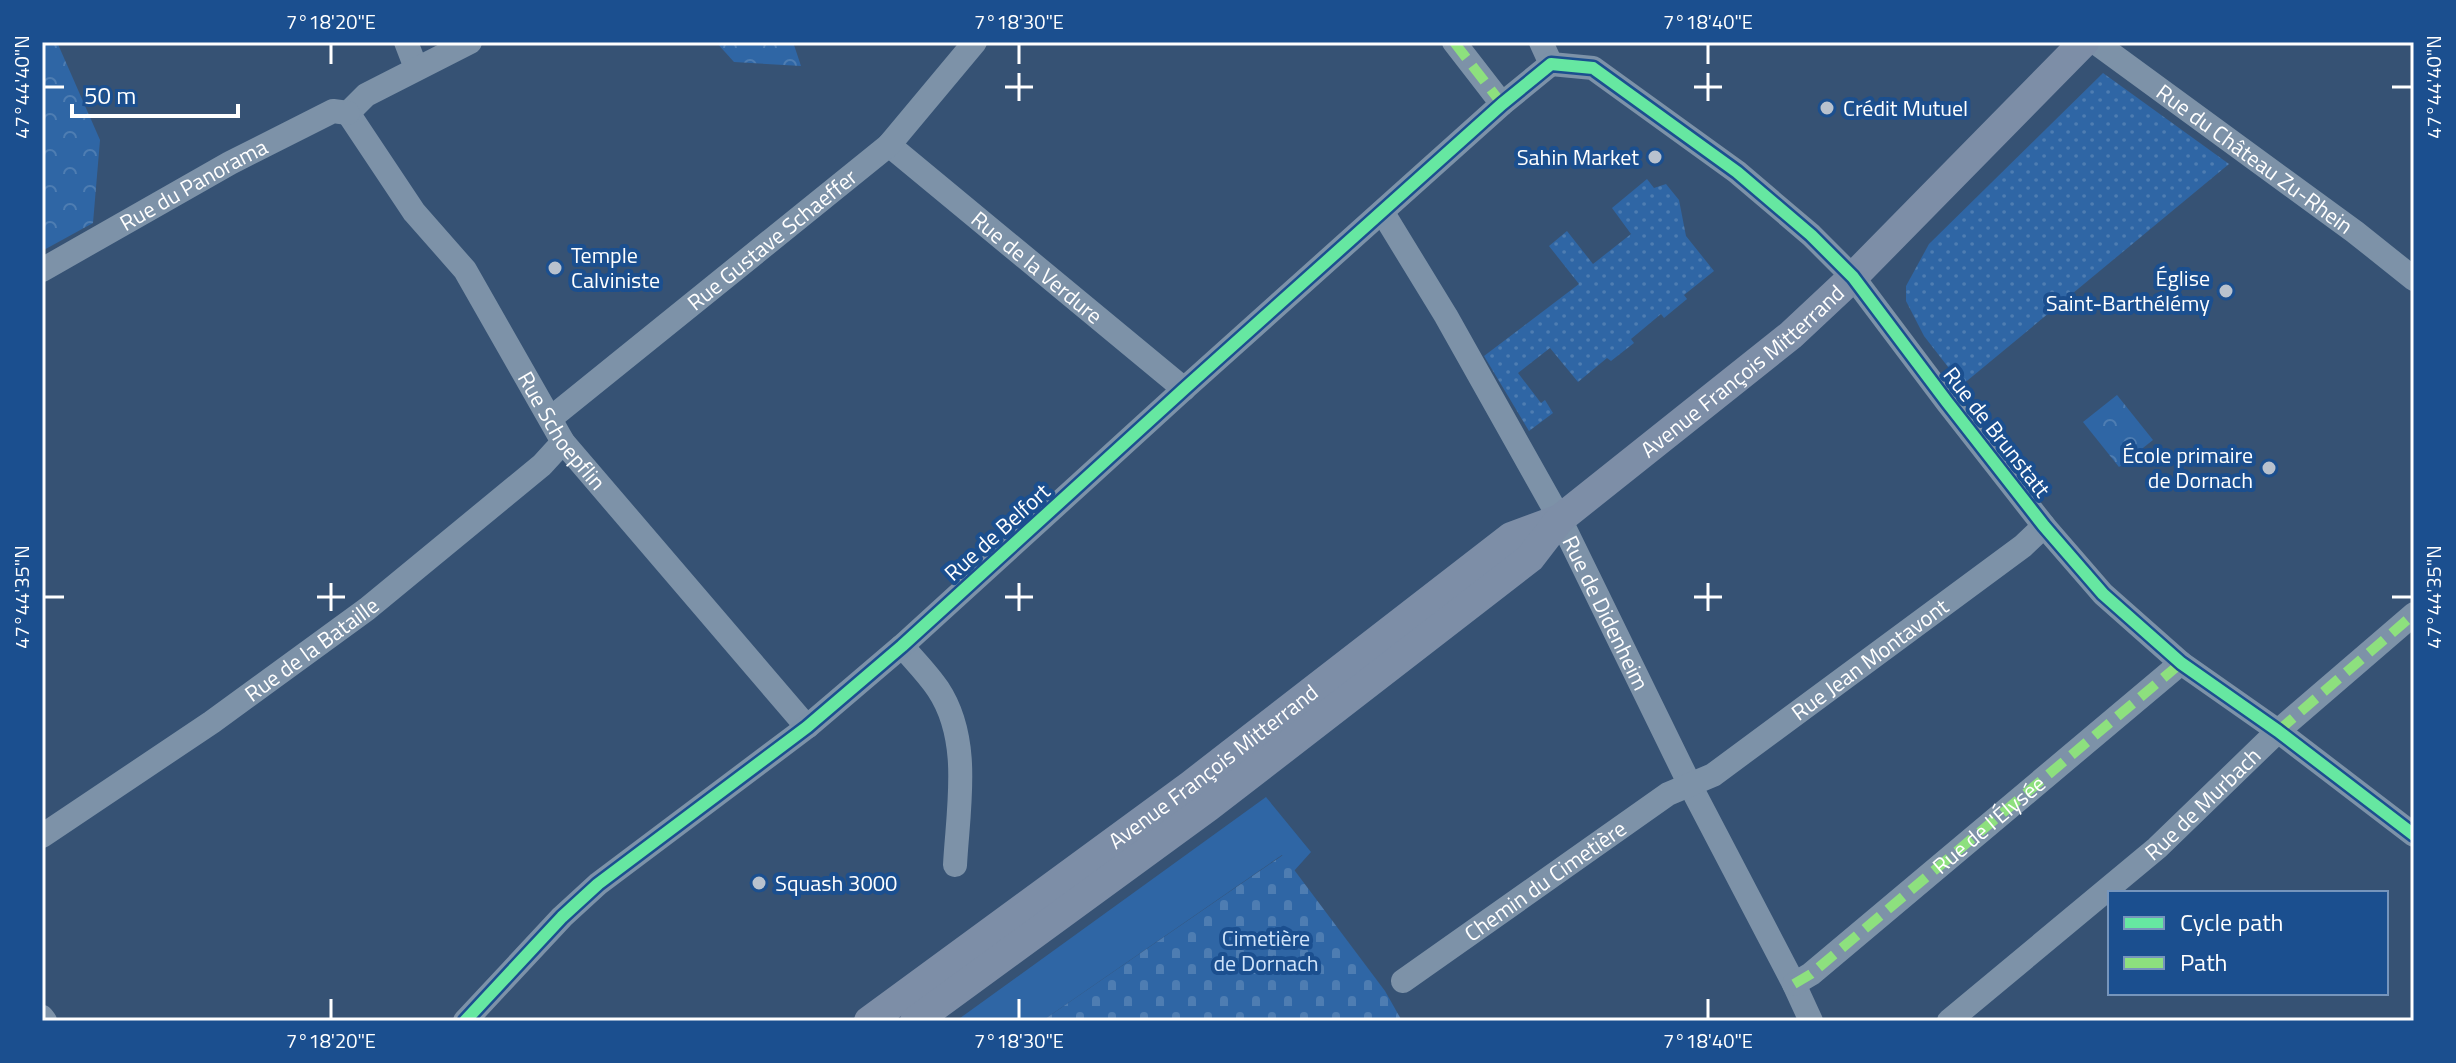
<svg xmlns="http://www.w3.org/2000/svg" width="2456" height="1063" viewBox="0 0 2456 1063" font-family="'Titillium Web',sans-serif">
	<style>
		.grass { fill: #2f66a5 }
		.forest { fill: url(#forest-crowns) }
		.cemetery { fill: url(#cemetery-stones) }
		.garden { fill: url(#garden-dots) }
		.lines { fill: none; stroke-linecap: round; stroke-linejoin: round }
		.minor { stroke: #7d92a8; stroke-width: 24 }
		.major { stroke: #7d8ea7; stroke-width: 30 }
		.quiet { stroke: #8de07e; stroke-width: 10; stroke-dasharray: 20 10; stroke-linecap: butt }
		.cycleway-casing { stroke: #1b4f8f; stroke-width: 17 }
		.cycleway { stroke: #66e7a1; stroke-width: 12 }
		.ticks { fill: none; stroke: #fff; stroke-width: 3 }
		.poi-dot { fill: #b9c2ce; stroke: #1b4f8f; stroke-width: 3 }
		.labels { text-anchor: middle; stroke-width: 8; stroke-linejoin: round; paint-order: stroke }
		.poi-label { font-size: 22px; fill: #fff; stroke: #1b4f8f; text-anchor: start }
		.street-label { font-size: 22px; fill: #fff; stroke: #1b4f8f }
		.park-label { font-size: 22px; fill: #cfe3fa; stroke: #1b4f8f }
		.neatline { fill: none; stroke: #fff; stroke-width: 3 }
		.ticks-label { font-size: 20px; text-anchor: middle; fill: #fff }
	</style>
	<defs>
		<pattern id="forest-crowns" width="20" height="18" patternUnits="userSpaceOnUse" patternTransform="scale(2)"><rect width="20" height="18" fill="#2f66a5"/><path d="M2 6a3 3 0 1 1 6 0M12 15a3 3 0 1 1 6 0" fill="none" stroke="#4e7db2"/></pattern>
		<pattern id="cemetery-stones" width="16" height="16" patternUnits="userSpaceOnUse" patternTransform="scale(2)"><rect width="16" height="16" fill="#2f66a5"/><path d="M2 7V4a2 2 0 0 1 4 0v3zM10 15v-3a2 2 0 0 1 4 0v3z" fill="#4e7db2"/></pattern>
		<pattern id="garden-dots" width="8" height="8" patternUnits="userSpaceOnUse" patternTransform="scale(2)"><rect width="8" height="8" fill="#2f66a5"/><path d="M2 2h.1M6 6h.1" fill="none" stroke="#4e7db2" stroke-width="1.8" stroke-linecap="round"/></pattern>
	</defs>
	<rect width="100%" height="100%" fill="#365274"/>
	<polygon class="grass" points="1266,797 1311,852 1294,871 1282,855 1042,1021 956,1021"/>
	<g class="forest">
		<polygon points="42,42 57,42 100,140 93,223 42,251"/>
		<polygon points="716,42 793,42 801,66 734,62"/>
		<polygon points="2117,395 2153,440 2119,467 2083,422"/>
	</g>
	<polygon class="cemetery" points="1283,855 1385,991 1402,1021 1042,1021"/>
	<g class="garden">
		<polygon points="2103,73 2229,164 1962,385 1924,336 1906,301 1906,286 1929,244"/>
		<polygon points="1647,179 1654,188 1666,184 1679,200 1686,236 1714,271 1684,295 1687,299 1664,318 1661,314 1631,339 1634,343 1611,361 1607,358 1578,382 1550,348 1518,373 1541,403 1545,400 1553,413 1529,431 1484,356 1579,284 1549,246 1567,231 1593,264 1631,234 1612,208"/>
	</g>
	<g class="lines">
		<g class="minor">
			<polyline points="406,42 416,68"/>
			<polyline points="1454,42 1502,104"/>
			<polyline points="1541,42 1551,64"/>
			<path id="s1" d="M2095 42 2355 232 2414 279"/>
			<polyline points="1551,64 1593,68 1737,172 1811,235 1853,277 1947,402 2044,526 2103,594 2181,663 2278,731 2414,835"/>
			<path id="s2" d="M348 113 414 212 465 270 563 442 807 727"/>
			<polyline points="348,113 366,95 470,42"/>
			<path id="s3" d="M889 145 1184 389"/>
			<path id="s4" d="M1383 213 1446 316 1560 519 1690 785 1794 984 1811 1021"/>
			<path id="s5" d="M42 270 230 163 333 111 348 113"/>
			<path id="s6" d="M551 418 889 145 975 42"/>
			<path d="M902 646C914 660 928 674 938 689 972 740 958 808 955 865"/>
			<path id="s7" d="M42 836 212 722 367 609 542 465 563 442"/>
			<path id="s8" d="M1403 981 1668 794 1713 775 2023 546 2044 526"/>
			<path id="s9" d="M1794 984 1811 974 2181 663"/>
			<polyline points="42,1017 45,1021"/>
			<polyline points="465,1021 562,917 598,884 807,727 902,646 1184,389 1502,104 1551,64"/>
			<path id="s10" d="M1949 1021 2157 848 2278 731 2414 614"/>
		</g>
		<g class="major">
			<path id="s11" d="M869 1021 1191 785 1511 537 1560 519"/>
			<path id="s12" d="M915 1021 1208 807 1530 558 1560 519 1791 335 1853 277 2084 42"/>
		</g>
		<g class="quiet">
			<polyline points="1454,42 1502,104"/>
			<polyline points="2278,731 2414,614"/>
			<polyline points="1794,984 1811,974 2181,663"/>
		</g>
		<g class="cycleway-casing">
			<polyline id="cycleway" points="465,1021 562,917 598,884 807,727 902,646 1184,389 1502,104 1551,64 1593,68 1737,172 1811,235 1853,277 1947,402 2044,526 2103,594 2181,663 2278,731 2414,835"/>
		</g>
		<use href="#cycleway" class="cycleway"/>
	</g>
	<path class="ticks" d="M331 44V64M1019 44V64M1708 44V64M1019 73V101M1708 73V101M44 87H64M1005 87H1033M1694 87H1722M2392 87H2412M331 583V611M1019 583V611M1708 583V611M44 597H64M317 597H345M1005 597H1033M1694 597H1722M2392 597H2412M331 999V1019M1019 999V1019M1708 999V1019"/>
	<g class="poi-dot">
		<circle cx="1827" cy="108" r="8"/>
		<circle cx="1655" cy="157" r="8"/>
		<circle cx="555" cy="268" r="8"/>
		<circle cx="2226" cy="291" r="8"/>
		<circle cx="2269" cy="468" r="8"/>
		<circle cx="759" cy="883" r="8"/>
	</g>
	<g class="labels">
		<g class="poi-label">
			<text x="1843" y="116">Crédit Mutuel</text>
			<text x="1639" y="165" text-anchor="end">Sahin Market</text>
			<text x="571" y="263">Temple<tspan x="571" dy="25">Calviniste</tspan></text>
			<text x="2210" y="286" text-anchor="end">Église<tspan x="2210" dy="25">Saint-Barthélémy</tspan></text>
			<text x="2253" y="463" text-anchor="end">École primaire<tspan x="2253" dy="25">de Dornach</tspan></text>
			<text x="775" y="891">Squash 3000</text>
		</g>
		<g class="street-label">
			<text dy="8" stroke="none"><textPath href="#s1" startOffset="198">Rue du Château Zu-Rhein</textPath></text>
			<text dy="8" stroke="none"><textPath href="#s5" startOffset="174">Rue du Panorama</textPath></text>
			<text dy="8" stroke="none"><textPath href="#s6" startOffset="284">Rue Gustave Schaeffer</textPath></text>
			<text dy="8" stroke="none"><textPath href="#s3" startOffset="192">Rue de la Verdure</textPath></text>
			<text dy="8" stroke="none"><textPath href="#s12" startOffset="1054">Avenue François Mitterrand</textPath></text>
			<text dy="8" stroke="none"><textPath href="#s2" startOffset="384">Rue Schoepflin</textPath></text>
			<text transform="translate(1997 432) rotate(52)" y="8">Rue de Brunstatt</text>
			<text transform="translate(997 532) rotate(-42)" y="8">Rue de Belfort</text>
			<text dy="8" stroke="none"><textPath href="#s4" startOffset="458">Rue de Didenheim</textPath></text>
			<text dy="8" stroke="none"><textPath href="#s7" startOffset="328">Rue de la Bataille</textPath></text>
			<text dy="8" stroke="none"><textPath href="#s8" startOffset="568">Rue Jean Montavont</textPath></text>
			<text dy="8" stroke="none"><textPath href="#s11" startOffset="428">Avenue François Mitterrand</textPath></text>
			<text dy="8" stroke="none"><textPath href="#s10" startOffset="334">Rue de Murbach</textPath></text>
			<text dy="8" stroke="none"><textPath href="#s9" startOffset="252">Rue de l'Élysée</textPath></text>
			<text dy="8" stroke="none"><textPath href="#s8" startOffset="174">Chemin du Cimetière</textPath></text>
		</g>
		<g class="park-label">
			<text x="1266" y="946">Cimetière<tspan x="1266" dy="25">de Dornach</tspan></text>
		</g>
	</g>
	<rect width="2456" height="1063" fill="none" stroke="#1b4f8f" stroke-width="88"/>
	<rect x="2108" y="891" width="280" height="104" fill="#1b4f8f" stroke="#7695bc" stroke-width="2"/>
	<rect x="2124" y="917" width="40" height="12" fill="#66e7a1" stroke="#7695bc" stroke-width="2"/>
	<text x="2180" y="931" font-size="24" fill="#ffffff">Cycle path</text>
	<rect x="2124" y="957" width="40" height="12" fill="#8de07e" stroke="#7695bc" stroke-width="2"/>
	<text x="2180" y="971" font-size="24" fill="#ffffff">Path</text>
	<path d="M72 104v12h166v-12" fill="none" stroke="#ffffff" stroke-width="4"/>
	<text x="84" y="104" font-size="24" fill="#ffffff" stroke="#1b4f8f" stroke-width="6" paint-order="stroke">50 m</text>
	<rect x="44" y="44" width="2368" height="975" class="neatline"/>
	<g class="ticks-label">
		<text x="331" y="29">7°18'20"E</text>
		<text x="1019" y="29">7°18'30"E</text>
		<text x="1708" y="29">7°18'40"E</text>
		<text transform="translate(22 87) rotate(-90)" y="7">47°44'40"N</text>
		<text transform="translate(2434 87) rotate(-90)" y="7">47°44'40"N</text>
		<text transform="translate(22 597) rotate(-90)" y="7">47°44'35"N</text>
		<text transform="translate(2434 597) rotate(-90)" y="7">47°44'35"N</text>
		<text x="331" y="1048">7°18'20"E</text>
		<text x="1019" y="1048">7°18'30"E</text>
		<text x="1708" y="1048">7°18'40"E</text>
	</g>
</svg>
